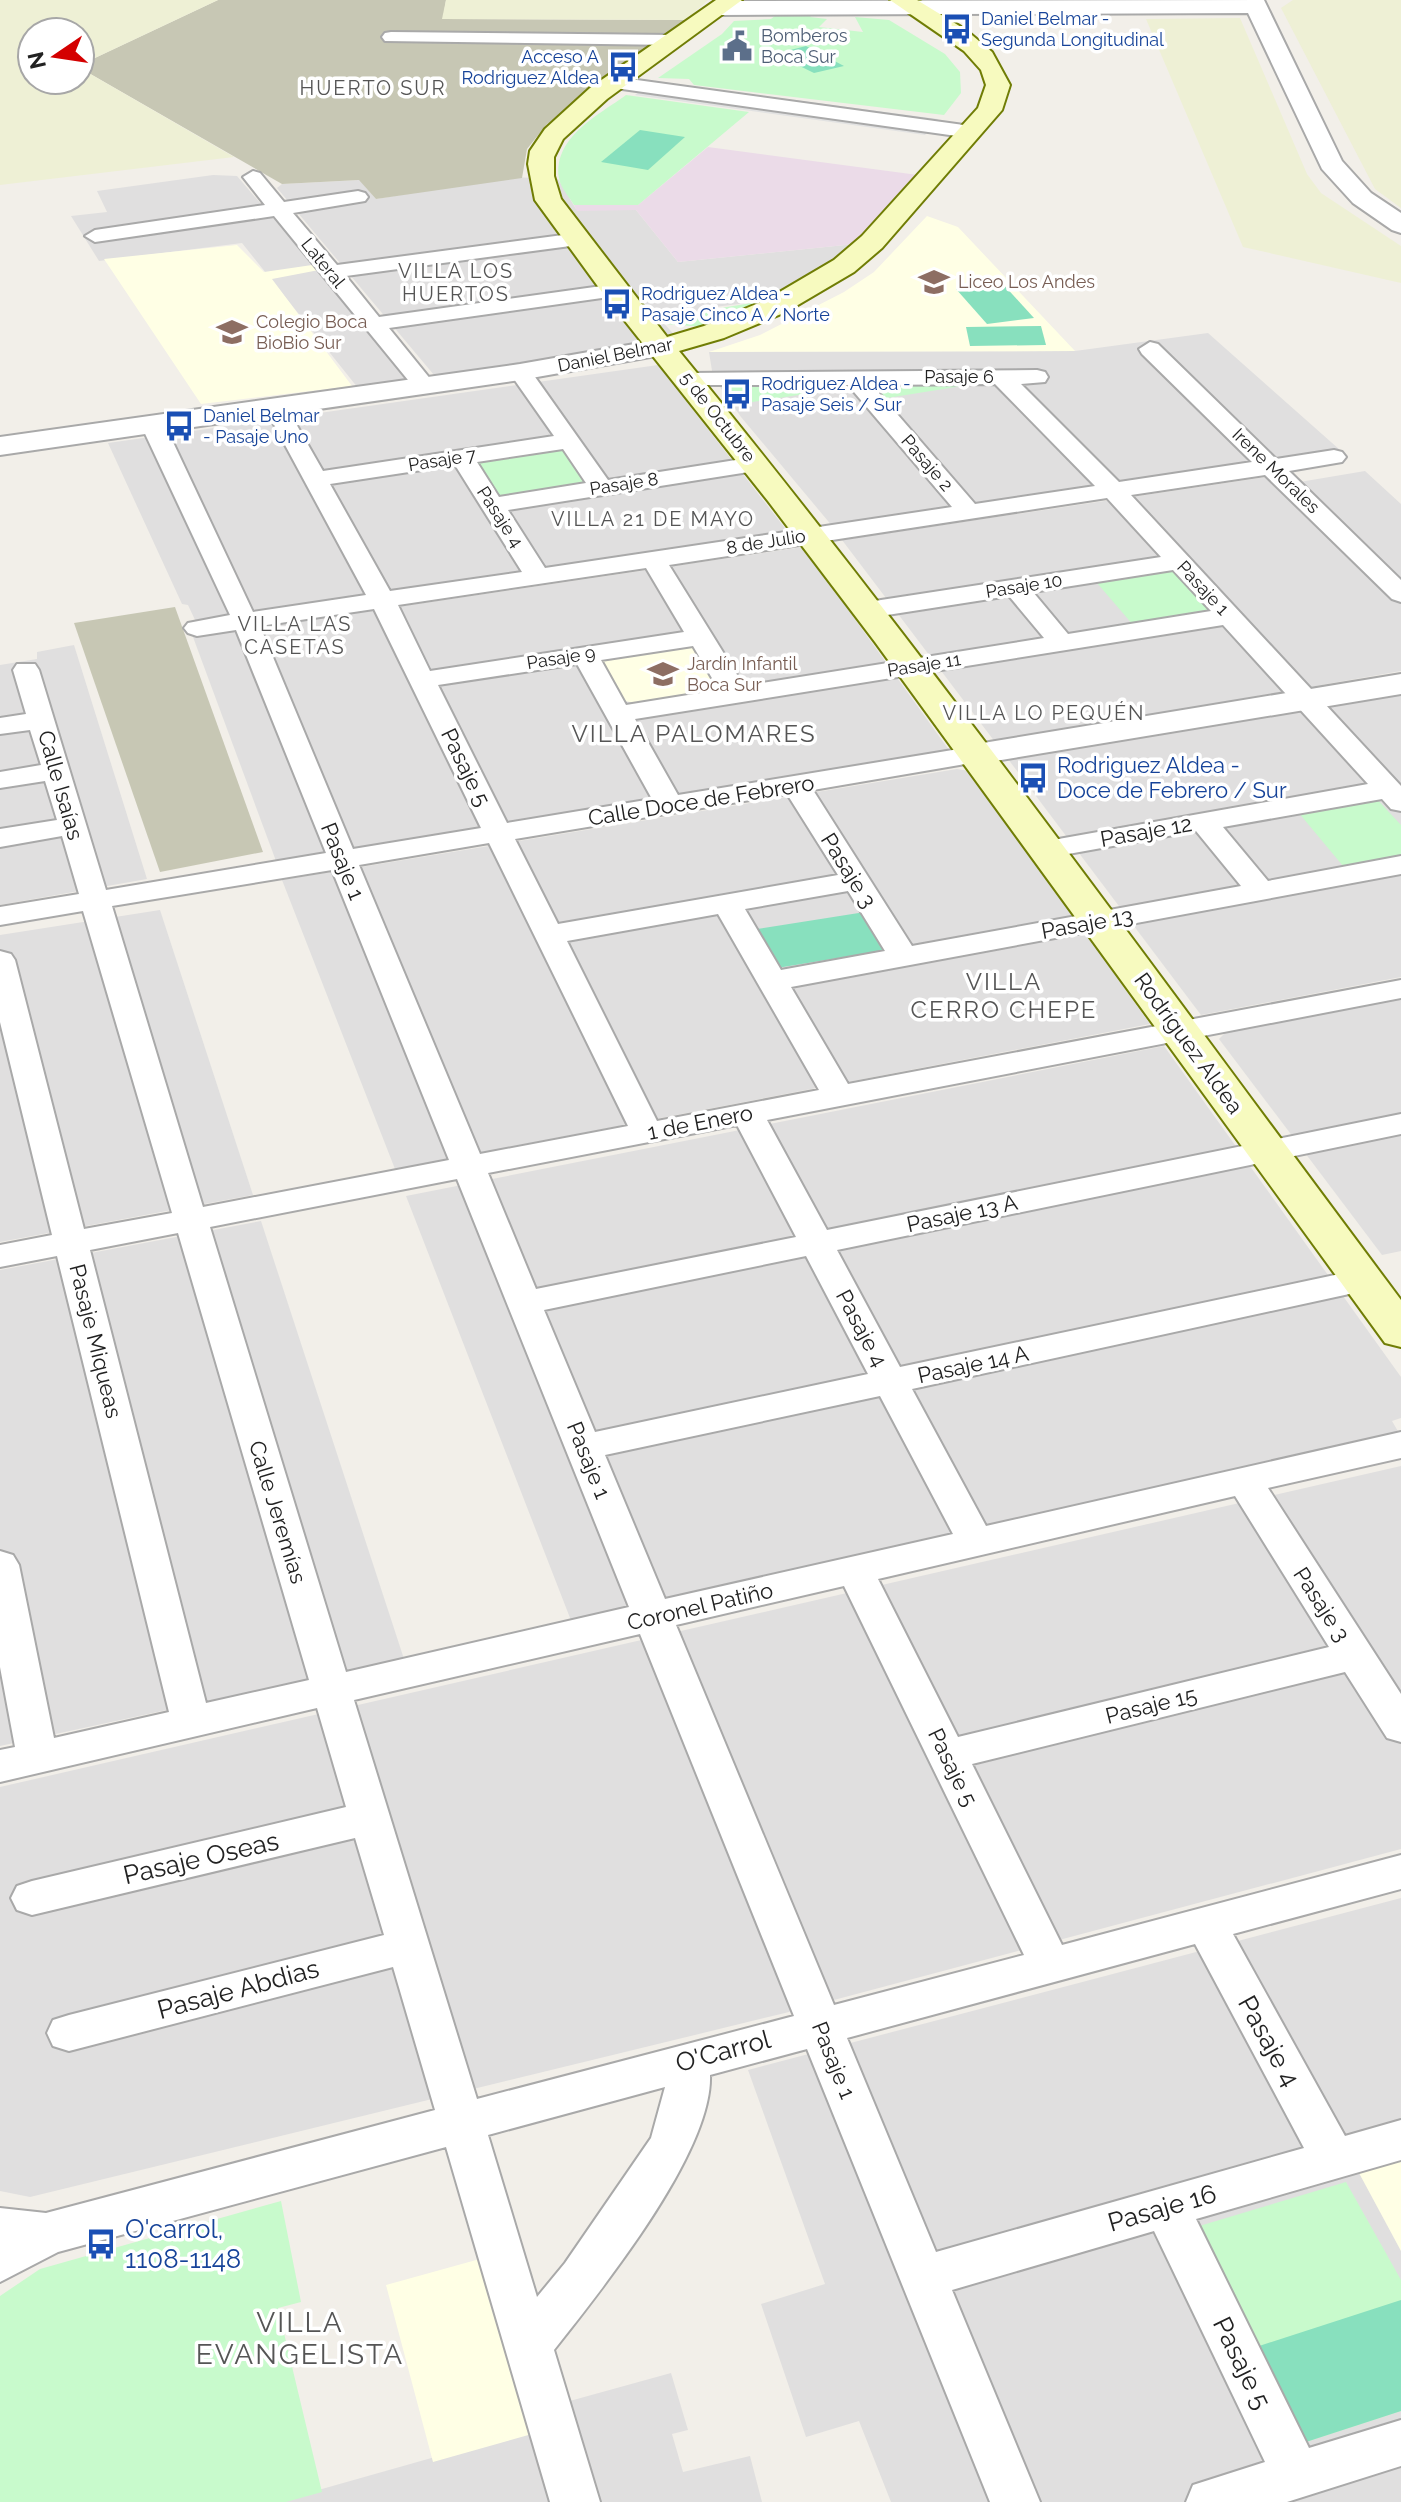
<svg xmlns="http://www.w3.org/2000/svg" width="1401" height="2502" viewBox="0 0 1401 2502" font-family="Raleway,sans-serif">
	<style>
		.residential { fill: #e0dfdf }
		.industrial { fill: #ebdbe8 }
		.education { fill: #ffffe5 }
		.construction { fill: #c7c7b4 }
		.farmland { fill: #eef0d5 }
		.park { fill: #c8facc }
		.pitch { fill: #88e0be }
		.parking { fill: #e2e2e2 }
		.lines { fill: none; stroke-linecap: round; stroke-linejoin: round }
		.minor-casing { stroke: #a9a9a9; stroke-width: 4 }
		.tertiary-casing { stroke: #a9a9a9; stroke-width: 4 }
		.secondary-casing { stroke: #707d05; stroke-width: 4 }
		.minor { fill: #fff; fill-rule: evenodd }
		.tertiary { fill: #fff; fill-rule: evenodd }
		.secondary { fill: #f7fabf; fill-rule: evenodd }
		.labels { text-anchor: middle; stroke-width: 7; stroke-linejoin: round; paint-order: stroke }
		.far-transit-label { font-size: 18px; fill: #164399; stroke: #fff; text-anchor: start }
		.far-service-label { font-size: 18px; fill: #4e5e75; stroke: #fff; text-anchor: start }
		.far-street-label { font-size: 18px; fill: #222; stroke: #fff }
		.far-education-label { font-size: 18px; fill: #785e54; stroke: #fff; text-anchor: start }
		.far-neighbourhood-label { font-size: 20px; letter-spacing: 2px; fill: #555; stroke: #fff }
		.transit-label { font-size: 22px; fill: #164399; stroke: #fff; text-anchor: start }
		.street-label { font-size: 22px; fill: #222; stroke: #fff }
		.neighbourhood-label { font-size: 24px; letter-spacing: 2px; fill: #555; stroke: #fff }
		.near-street-label { font-size: 26px; fill: #222; stroke: #fff }
		.near-transit-label { font-size: 26px; fill: #164399; stroke: #fff; text-anchor: start }
		.near-neighbourhood-label { font-size: 28px; letter-spacing: 2px; fill: #555; stroke: #fff }
	</style>
	<rect width="100%" height="100%" fill="#f2efe9"/>
	<g class="residential">
		<polygon points="213,175 237,176 412,380 358,388 242,243 99,261 71,216 107,212 97,191"/>
		<polygon points="511,177 558,179 576,209 636,210 678,262 855,244 813,273 764,301 714,307 716,311 660,319 679,340 434,375 277,188 282,184 360,180 376,199"/>
		<polygon points="1208,333 1340,450 833,527 741,417 713,377 709,352 1075,351"/>
		<polygon points="658,365 788,532 196,622 188,605 182,604 108,443"/>
		<polygon points="1365,471 1401,504 1401,671 995,742 842,540 1266,477 1276,486"/>
		<polygon points="803,547 949,750 276,861 193,637"/>
		<polygon points="74,645 147,879 0,905 0,665 37,659 37,652"/>
		<polygon points="1401,694 1401,977 1201,1015 1008,759"/>
		<polygon points="957,769 969,771 1150,1024 395,1169 282,880"/>
		<polygon points="160,910 253,1195 0,1242 0,935"/>
		<polygon points="1401,999 1401,1251 1382,1255 1219,1039 1225,1033"/>
		<polygon points="1164,1046 1401,1377 1401,1418 1392,1421 1399,1433 572,1623 406,1196"/>
		<polygon points="261,1221 404,1659 0,1746 0,1270"/>
		<polygon points="1401,1466 1401,1849 785,2013 30,2197 0,2191 0,1787"/>
		<polygon points="1401,1898 1401,2502 891,2502 859,2421 806,2437 761,2304 825,2284 748,2070"/>
		<polygon points="671,2373 688,2430 672,2434 683,2472 750,2456 762,2502 276,2502 534,2429 530,2412"/>
	</g>
	<polygon class="industrial" points="708,147 918,175 855,244 678,262 636,210 577,211 574,205 638,205"/>
	<g class="education">
		<polygon points="927,216 958,227 1075,351 709,352 760,335 844,292 874,272"/>
		<polygon points="237,245 264,272 312,265 319,270 272,279 352,386 201,404 104,259"/>
		<polygon points="698,645 725,684 717,692 642,704 624,701 601,663 613,654"/>
		<polygon points="1401,2161 1401,2251 1359,2173"/>
		<polygon points="487,2257 539,2432 433,2462 386,2285"/>
	</g>
	<g class="construction">
		<polygon points="218,0 446,0 443,19 686,20 547,124 527,149 522,178 376,199 359,180 282,184 80,68 80,65"/>
		<polygon points="175,607 263,852 160,872 74,623"/>
	</g>
	<g class="farmland">
		<polygon points="0,0 218,0 80,65 80,32 32,32 32,80 80,80 80,68 234,157 0,185"/>
		<polygon points="446,0 708,0 686,20 442,19"/>
		<polygon points="1293,0 1401,0 1401,208 1375,189 1281,8"/>
		<polygon points="1240,18 1307,174 1321,193 1401,246 1401,283 1243,247 1146,19"/>
	</g>
	<g class="park">
		<polygon points="813,14 810,17 827,19 819,27 863,32 855,17 889,20 945,54 960,72 961,93 944,115 694,85 689,79 658,78 722,34 734,21 771,19 776,15"/>
		<path d="M626 95 749 112 638 205H574C570 198 560 187 559 178 553 137 599 115 626 95Z"/>
		<polygon points="764,301 704,327 665,324 659,318"/>
		<polygon points="844,382 850,390 825,391 733,405 720,383"/>
		<polygon points="987,382 881,399 868,383"/>
		<polygon points="563,448 587,485 496,499 473,461"/>
		<polygon points="1168,569 1180,571 1218,612 1134,626 1097,583"/>
		<polygon points="1374,796 1401,825 1401,855 1343,866 1298,812"/>
		<polygon points="1346,2182 1401,2280 1401,2411 1306,2442 1196,2227"/>
		<polygon points="281,2201 301,2302 278,2308 322,2492 286,2502 0,2502 0,2296 40,2269"/>
	</g>
	<g class="pitch">
		<polygon points="806,46 844,66 814,73 775,54"/>
		<polygon points="640,130 685,137 648,170 601,162"/>
		<polygon points="1003,284 1034,318 987,324 956,289"/>
		<polygon points="1041,326 1046,345 970,346 966,327"/>
		<polygon points="865,912 887,950 777,968 757,929"/>
		<polygon points="1401,2300 1401,2411 1306,2442 1256,2347"/>
	</g>
	<polygon class="parking" points="651,82 712,89 938,119 925,135 635,95"/>
	<g class="lines">
		<g class="minor-casing">
			<g id="minor">
				<polygon points="391,32 675,35 684,40 675,45 385,41 382,37 385,33"/>
				<polygon points="615,77 971,126 981,132 971,138 608,87 606,83 608,79"/>
				<polygon points="253,171 260,173 284,202 358,191 365,193 368,197 365,201 293,213 337,265 578,233 588,239 578,245 346,276 379,317 616,284 627,290 616,296 389,328 436,386 433,391 417,391 274,216 95,242 85,236 95,230 265,205 243,177"/>
				<path d="M1150 342 1158 344 1276 459 1334 450 1342 452 1346 457 1342 462 1289 471 1401 580V602L1392 599 1265 475 1131 495 1401 786V811L1391 809 1382 799 1223 827 1268 881 1401 856V874L791 987 848 1084 1401 980V998L767 1120 827 1230 1401 1114V1134L837 1250 900 1367 1363 1269 1375 1272 1380 1280 1375 1288 1363 1291 912 1389 986 1526 1401 1432V1458L1268 1488 1401 1694V1742L1387 1738 1345 1672 972 1764 1062 1945 1401 1855V1889L1233 1934 1345 2136 1401 2120V2160L1196 2219 1309 2448 1401 2420V2466L1287 2502H1186L1193 2485 1265 2462 1154 2231 952 2290 1040 2502H990L807 2049 710 2075C713 2152 602 2289 554 2350L600 2502H550L446 2147 58 2252 0 2282V2208L46 2213 435 2110 393 1967 69 2051 53 2046 47 2033 53 2020 69 2015 384 1935 355 1838 32 1915 17 1910 11 1898 17 1886 32 1881 346 1807 317 1708 0 1782V1750L15 1747 0 1667V1551L13 1555 19 1565 54 1738 169 1712 57 1256 0 1267V1245L52 1235 0 1022V951L11 954 15 960 84 1229 172 1213 83 911 0 925V907L79 894 62 836 0 847V829L57 820 45 781 0 788V772L41 765 30 730 0 734V718L26 714 13 670 17 664H35L39 670 106 890 326 853 236 630 197 636 188 633 184 628 188 623 230 615 140 423 144 418H160L164 423 253 612 366 595 264 406 267 401H283L323 471 554 436 509 372 520 365 528 367 608 480 755 457 763 459 767 464 763 469 755 471 508 510 545 568 952 507 848 385H681L678 380 681 375 689 373 1037 370 1045 372 1048 377 1045 382 1021 384 1119 482 1252 462 1142 354 1139 349ZM995 384 1095 486 975 504 872 385ZM563 449 586 483 499 497 477 462ZM455 465 522 572 390 591 330 484ZM1107 498 1161 557 868 602 859 605 855 610 859 615 868 618 1009 596 1044 638 744 686 669 565ZM646 568 684 632 430 671 398 605ZM1173 570 1211 611 1068 634 1033 592ZM374 609 481 828 353 849 260 626ZM1223 625 1368 784 1036 843 1032 849 1036 855 1046 858 1196 831 1241 886 912 946 813 790 977 762 987 760 991 754 987 748 977 746 678 795 635 719ZM693 646 719 690 626 705 601 660ZM577 664 652 799 507 823 438 685ZM787 794 838 875 558 924 515 839ZM489 843 628 1126 480 1154 359 865ZM332 870 449 1160 203 1207 112 906ZM848 891 885 951 781 970 745 909ZM718 914 819 1090 657 1121 567 941ZM737 1125 796 1237 536 1289 488 1173ZM457 1179 629 1607 346 1672 210 1227ZM178 1233 309 1680 206 1703 90 1250ZM806 1256 868 1374 595 1432 544 1310ZM880 1396 953 1534 665 1599 605 1455ZM1235 1496 1329 1647 958 1737 878 1579ZM844 1586 1024 1955 834 2005 676 1625ZM640 1634 794 2016 477 2099 354 1700ZM1195 1944 1304 2148 936 2252 847 2038ZM665 2087 651 2138 565 2263 537 2297 488 2135Z"/>
			</g>
		</g>
		<g class="tertiary-casing">
			<g id="tertiary">
				<polygon points="1264,0 1342,161 1371,193 1401,213 1401,233 1392,230 1353,203 1322,169 1248,13 720,15 709,8 720,1"/>
				<polygon points="663,339 673,341 677,347 673,353 520,380 0,455 0,437 520,364"/>
				<polygon points="1401,674 1401,694 977,764 965,761 960,754 965,747 977,744"/>
			</g>
		</g>
		<g class="secondary-casing">
			<path id="secondary" d="M716 0H742L607 99 563 139 554 157V176L561 199 667 337 704 326 766 300 834 260 862 236 978 108 986 85 981 70 964 51 890 0H917L966 30 992 52 1010 85 1002 110 882 248 854 272 786 312 724 338 679 351C931 659 1163 982 1401 1300V1347L1385 1343 875 642 768 501 602 292 535 200 528 164 530 151 545 129 590 88Z"/>
		</g>
		<use href="#minor" class="minor"/>
		<use href="#tertiary" class="tertiary"/>
		<use href="#secondary" class="secondary"/>
	</g>
	<defs>
		<g id="bus-bare" transform="scale(2.4)"><path d="M-5-6H5V4H4V6H2V4H-2V6H-4V4H-5ZM-3.5-4V0h7V-4ZM-3.5 1.2v1.5H-2V1.2ZM2 1.2v1.5H3.5V1.2Z" fill="#1a4fb4" stroke="#fff" stroke-width="2.5" paint-order="stroke"/></g>
		<g id="civic-bare" transform="scale(2.4)"><path d="M-.6-6.5H3V-4.5H.6V-3L4-1V1h2V6H-6V1h2V-1L-.6-3ZM-1.2 2.5V6h2.4V2.5Z" fill="#5c6f8a" stroke="#fff" stroke-width="2.5" paint-order="stroke"/></g>
		<g id="school-bare" transform="scale(2.4)"><path d="M0-5L7-2L0 1L-7-2ZM-4 1L0 2.5L4 1V4Q0 6-4 4Z" fill="#8d6e63" stroke="#fff" stroke-width="2.5" paint-order="stroke"/></g>
	</defs>
	<g fill-rule="evenodd">
		<use href="#bus-bare" x="957" y="29"/>
		<use href="#civic-bare" x="737" y="46"/>
		<use href="#bus-bare" x="623" y="67"/>
		<use href="#school-bare" x="934" y="282"/>
		<use href="#bus-bare" x="617" y="304"/>
		<use href="#school-bare" x="232" y="332"/>
		<use href="#bus-bare" x="737" y="394"/>
		<use href="#bus-bare" x="179" y="426"/>
		<use href="#school-bare" x="663" y="674"/>
		<use href="#bus-bare" x="1033" y="778"/>
		<use href="#bus-bare" x="101" y="2244"/>
	</g>
	<g class="labels">
		<g class="far-transit-label">
			<text x="981" y="25">Daniel Belmar -<tspan x="981" dy="21">Segunda Longitudinal</tspan></text>
			<text x="599" y="63" text-anchor="end">Acceso A<tspan x="599" dy="21">Rodriguez Aldea</tspan></text>
			<text x="641" y="300">Rodriguez Aldea -<tspan x="641" dy="21">Pasaje Cinco A / Norte</tspan></text>
			<text x="761" y="390">Rodriguez Aldea -<tspan x="761" dy="21">Pasaje Seis / Sur</tspan></text>
			<text x="203" y="422">Daniel Belmar<tspan x="203" dy="21">- Pasaje Uno</tspan></text>
		</g>
		<g class="far-service-label">
			<text x="761" y="42">Bomberos<tspan x="761" dy="21">Boca Sur</tspan></text>
		</g>
		<g class="far-street-label">
			<text transform="translate(323 263) rotate(51)" y="6">Lateral</text>
			<text transform="translate(615 355) rotate(-11)" y="6">Daniel Belmar</text>
			<text x="959" y="383">Pasaje 6</text>
			<text transform="translate(718 417) rotate(52)" y="6">5 de Octubre</text>
			<text transform="translate(442 460) rotate(-9)" y="6">Pasaje 7</text>
			<text transform="translate(927 463) rotate(49)" y="6">Pasaje 2</text>
			<text transform="translate(1276 471) rotate(44)" y="6">Irene Morales</text>
			<text transform="translate(624 484) rotate(-9)" y="6">Pasaje 8</text>
			<text transform="translate(500 517) rotate(57)" y="6">Pasaje 4</text>
			<text transform="translate(766 542) rotate(-9)" y="6">8 de Julio</text>
			<text transform="translate(1024 586) rotate(-9)" y="6">Pasaje 10</text>
			<text transform="translate(1203 588) rotate(47)" y="6">Pasaje 1</text>
			<text transform="translate(561 658) rotate(-9)" y="6">Pasaje 9</text>
			<text transform="translate(924 665) rotate(-9)" y="6">Pasaje 11</text>
		</g>
		<g class="far-education-label">
			<text x="958" y="288">Liceo Los Andes</text>
			<text x="256" y="328">Colegio Boca<tspan x="256" dy="21">BioBio Sur</tspan></text>
			<text x="687" y="670">Jardín Infantil<tspan x="687" dy="21">Boca Sur</tspan></text>
		</g>
		<g class="far-neighbourhood-label">
			<text x="373" y="95">HUERTO SUR</text>
			<text x="456" y="278">VILLA LOS<tspan x="456" dy="23">HUERTOS</tspan></text>
			<text x="653" y="526">VILLA 21 DE MAYO</text>
			<text x="295" y="631">VILLA LAS<tspan x="295" dy="23">CASETAS</tspan></text>
			<text x="1044" y="720">VILLA LO PEQUÉN</text>
		</g>
		<g class="transit-label">
			<text x="1057" y="773">Rodriguez Aldea -<tspan x="1057" dy="25">Doce de Febrero / Sur</tspan></text>
		</g>
		<g class="street-label">
			<text transform="translate(466 767) rotate(64)" y="8">Pasaje 5</text>
			<text transform="translate(61 785) rotate(74)" y="8">Calle Isaías</text>
			<text transform="translate(701 800) rotate(-9)" y="8">Calle Doce de Febrero</text>
			<text transform="translate(1146 831) rotate(-10)" y="8">Pasaje 12</text>
			<text transform="translate(343 861) rotate(68)" y="8">Pasaje 1</text>
			<text transform="translate(849 870) rotate(58)" y="8">Pasaje 3</text>
			<text transform="translate(1087 923) rotate(-10)" y="8">Pasaje 13</text>
			<text transform="translate(1189 1043) rotate(54)" y="8">Rodríguez Aldea</text>
			<text transform="translate(700 1122) rotate(-11)" y="8">1 de Enero</text>
			<text transform="translate(962 1213) rotate(-12)" y="8">Pasaje 13 A</text>
			<text transform="translate(862 1328) rotate(62)" y="8">Pasaje 4</text>
			<text transform="translate(96 1341) rotate(76)" y="8">Pasaje Miqueas</text>
			<text transform="translate(973 1364) rotate(-12)" y="8">Pasaje 14 A</text>
			<text transform="translate(589 1460) rotate(68)" y="8">Pasaje 1</text>
			<text transform="translate(278 1512) rotate(73)" y="8">Calle Jeremías</text>
			<text transform="translate(1322 1604) rotate(57)" y="8">Pasaje 3</text>
			<text transform="translate(700 1606) rotate(-13)" y="8">Coronel Patiño</text>
			<text transform="translate(1151 1705) rotate(-14)" y="8">Pasaje 15</text>
			<text transform="translate(953 1767) rotate(64)" y="8">Pasaje 5</text>
			<text transform="translate(834 2060) rotate(68)" y="8">Pasaje 1</text>
		</g>
		<g class="neighbourhood-label">
			<text x="694" y="742">VILLA PALOMARES</text>
			<text x="1004" y="990">VILLA<tspan x="1004" dy="28">CERRO CHEPE</tspan></text>
		</g>
		<g class="near-street-label">
			<text transform="translate(201 1858) rotate(-13)" y="9">Pasaje Oseas</text>
			<text transform="translate(238 1989) rotate(-15)" y="9">Pasaje Abdias</text>
			<text transform="translate(1269 2041) rotate(61)" y="9">Pasaje 4</text>
			<text transform="translate(723 2051) rotate(-15)" y="9">O'Carrol</text>
			<text transform="translate(1162 2208) rotate(-16)" y="9">Pasaje 16</text>
			<text transform="translate(1242 2363) rotate(64)" y="9">Pasaje 5</text>
		</g>
		<g class="near-transit-label">
			<text x="125" y="2238">O'carrol,<tspan x="125" dy="30">1108-1148</tspan></text>
		</g>
		<g class="near-neighbourhood-label">
			<text x="300" y="2332">VILLA<tspan x="300" dy="32">EVANGELISTA</tspan></text>
		</g>
	</g>
	<g transform="translate(56 56) rotate(257)"><circle r="38" fill="#ffffff" stroke="#a7a7a7" stroke-width="2"/>
	<path d="M0-6L14 30L0 20L-14 30Z" fill="#d40000"/>
	<text y="-12" font-size="22" font-weight="bold" text-anchor="middle" fill="#222222">N</text>
	</g>
</svg>
